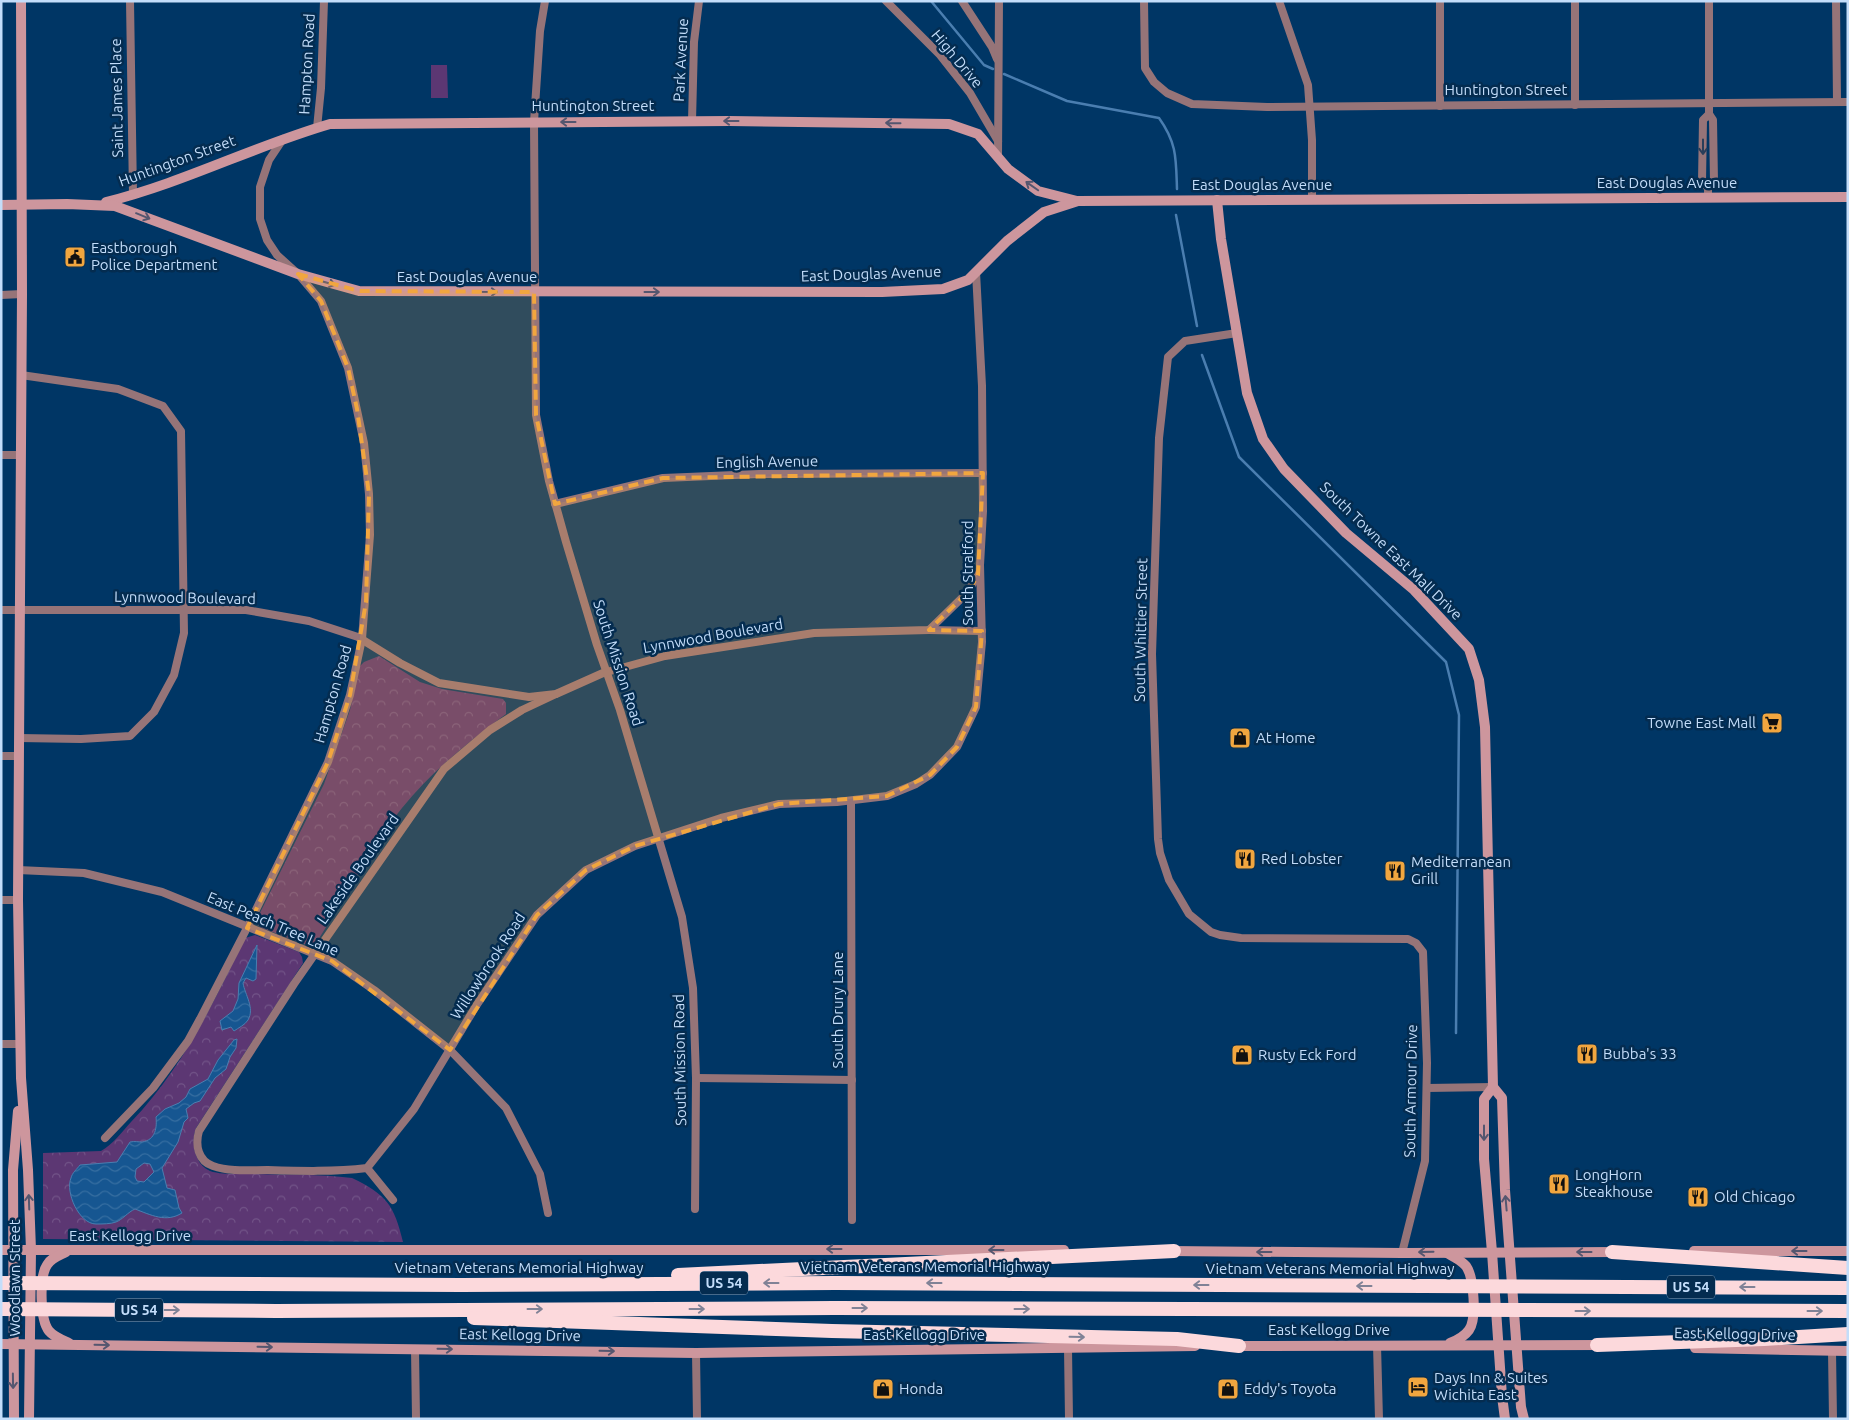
<svg xmlns="http://www.w3.org/2000/svg" width="1849" height="1420" viewBox="0 0 1849 1420" font-family="Ubuntu,sans-serif">
	<style>
		.green { fill: #5c3773 }
		.forest { fill: url(#forest-crowns) }
		.water { fill: url(#water-waves); stroke: #4a7eb0; fill-rule: evenodd }
		.lines { fill: none; stroke-linecap: round; stroke-linejoin: round }
		.stream { stroke: #4a7eb0; stroke-width: 2.5 }
		.street { stroke: #967478; stroke-width: 8 }
		.secondary { stroke: #cd969d; stroke-width: 10 }
		.highway { stroke: #fcd9dc; stroke-width: 14 }
		.oneway { stroke: #54566f }
		.oneway2 { stroke: #283e5a }
		.oneway3 { stroke: #808296 }
		.marked { fill: #f1a63f; fill-opacity: 0.2; stroke: #f1a63f; stroke-width: 4; stroke-dasharray: 10 6; stroke-linejoin: round }
		.labels { text-anchor: middle; stroke-width: 5; stroke-linejoin: round; paint-order: stroke }
		.shield { fill: #042c50; stroke: #8aa8c7; stroke-width: 1 }
		.shield-label { font-size: 14px; font-weight: bold; fill: #c3ddfa }
		.street-label { font-size: 15px; fill: #c3ddfa; stroke: #042c50 }
		.poi-label { font-size: 15px; fill: #c3ddfa; stroke: #042c50; text-anchor: start }
	</style>
	<defs>
		<pattern id="forest-crowns" width="20" height="18" patternUnits="userSpaceOnUse" patternTransform="scale(1.25)"><rect width="20" height="18" fill="#5c3773"/><path d="M2 6a3 3 0 1 1 6 0M12 15a3 3 0 1 1 6 0" fill="none" stroke="#725488"/></pattern>
		<pattern id="water-waves" width="16" height="10" patternUnits="userSpaceOnUse" patternTransform="scale(1.25)"><rect width="16" height="10" fill="#165691"/><path d="M0 5q4-4 8 0t8 0" fill="none" stroke="#366ea1"/></pattern>
	</defs>
	<rect width="100%" height="100%" fill="#003665"/>
	<polygon class="green" points="431,65 447,65 448,98 431,98"/>
	<g class="forest">
		<path d="M379 656 420 682 442 689 503 699 506 703V714C468 742 432 771 402 808 370 848 345 899 316 943L307 945 262 928 258 925 257 919 324 784 350 710 359 667 364 662Z"/>
		<path d="M255 935 299 952 302 957 303 963 196 1128C191 1142 194 1164 210 1171 221 1175 241 1174 252 1174 285 1175 319 1174 352 1178 387 1195 394 1205 403 1242L43 1239V1153L101 1151C113 1144 122 1132 131 1122 182 1069 213 1004 245 938Z"/>
	</g>
	<g class="water">
		<path d="M257 945 256 979 253 981 246 978 243 983C245 995 255 1008 248 1020 245 1025 238 1028 234 1031L231 1027 222 1030 220 1021 233 1011 238 999 239 983Z"/>
		<path d="M237 1039 236 1048 230 1057 226 1069 215 1078 200 1101 194 1103 186 1109 188 1118 184 1122 178 1142 162 1168 167 1188 175 1190 179 1208 182 1213C166 1223 151 1215 135 1209 128 1212 122 1220 116 1222 111 1224 102 1224 96 1224 79 1224 65 1192 71 1178 72 1173 77 1169 80 1165L117 1162 130 1142C135 1141 138 1142 142 1142 156 1140 157 1127 156 1117L165 1109 179 1103 186 1097 190 1089 208 1079 218 1060 234 1040ZM144 1163 150 1164 154 1172 144 1182 137 1181 135 1177 136 1169Z"/>
	</g>
	<g class="lines">
		<g class="stream">
			<polyline points="931,1 984,65 993,69"/>
			<path d="M1004 74 1067 101 1159 118C1177 143 1176 159 1177 189"/>
			<polyline points="1176,215 1197,326"/>
			<polyline points="1202,355 1239,457 1446,662 1459,715 1456,1033"/>
		</g>
		<g class="street">
			<polyline points="130,1 133,195"/>
			<polyline points="545,1 540,31 534,122 536,415 549,481 566,542 597,645 620,710 682,917 693,988 696,1078 695,1209"/>
			<polyline points="886,1 940,55 970,93 998,141"/>
			<polyline points="962,1 992,47 997,59"/>
			<polyline points="1144,1 1145,68 1154,82 1167,93 1192,104 1267,107 1848,102"/>
			<polyline points="1279,1 1308,85 1312,140 1312,200"/>
			<polyline points="1575,1 1575,105"/>
			<polyline points="1836,1 1837,102"/>
			<polyline points="1440,106 1440,1"/>
			<polyline points="692,121 694,42 699,1"/>
			<polyline points="317,128 321,88 324,1"/>
			<polyline points="998,157 999,1"/>
			<polyline points="1708,188 1714,182 1713,120 1709,114 1709,1"/>
			<polyline points="1708,193 1708,188 1702,182 1703,120 1709,114"/>
			<polyline points="1,295 22,294"/>
			<polyline points="1237,333 1185,341 1168,357 1159,438 1152,654 1158,839 1160,853 1169,880 1189,914 1211,932 1220,935 1241,938 1408,939 1416,943 1423,952 1427,1063 1425,1161 1402,1253"/>
			<polyline points="1,455 21,455"/>
			<polyline points="555,504 663,478 759,474 983,473"/>
			<polyline points="1,610 246,610 309,621 358,637 400,663 439,683 529,697 556,694 603,673 665,656 814,633 929,630 968,592 979,573"/>
			<polyline points="929,630 982,631"/>
			<path d="M556 694 522 710 490 730 444 769 294 984 199 1131C195 1145 198 1161 213 1166 230 1172 250 1170 267 1170 301 1171 334 1172 367 1168L414 1109 476 1006 537 915 586 870 635 846 721 818 779 804 837 802 887 796 916 784 930 775 957 747 976 707 982 642 980 565 983 511 982 386 976 272"/>
			<polyline points="19,738 81,739 130,736 154,712 174,675 184,633 181,431 163,406 118,389 21,375"/>
			<polyline points="1,756 19,756"/>
			<polyline points="851,801 852,1220"/>
			<polyline points="18,870 84,873 162,892 332,961 374,990 450,1050 506,1108 540,1174 548,1213"/>
			<polyline points="1,900 18,900"/>
			<polyline points="1,1044 20,1044"/>
			<polyline points="696,1078 852,1080"/>
			<polyline points="1427,1088 1493,1087"/>
			<polyline points="105,1138 153,1088 188,1041 200,1019 247,928 328,762 350,695 362,639 370,535 369,494 364,443 348,368 321,301 298,274 277,255 267,240 260,219 260,187 269,160 283,139"/>
			<polyline points="367,1168 393,1200"/>
			<polyline points="1377,1345 1379,1419"/>
			<polyline points="1068,1348 1069,1419"/>
			<polyline points="415,1349 416,1419"/>
			<polyline points="1832,1351 1833,1419"/>
			<polyline points="696,1353 697,1419"/>
		</g>
		<g class="secondary">
			<polyline points="21,1 22,294 18,900 21,1078 28,1170 31,1250 29,1419"/>
			<polyline points="1217,200 1221,239 1247,393 1263,439 1284,469 1346,533 1414,590 1469,649 1479,680 1485,727 1493,1087 1502,1098 1505,1190 1521,1407 1524,1419"/>
			<path d="M106 202C183 183 254 146 330 124L729 121 949 124 978 134 1008 169 1038 191 1077 201"/>
			<polyline points="1,205 67,204 115,206 298,274 359,291 882,292 943,289 968,280 1007,241 1044,212 1078,201 1848,197"/>
			<polyline points="1493,1087 1484,1099 1484,1159 1492,1252 1502,1396 1505,1419"/>
			<polyline points="1,1250 1064,1250"/>
			<polyline points="1169,1251 1402,1253 1617,1252"/>
			<polyline points="1694,1251 1848,1251"/>
			<path d="M66 1252C58 1256 51 1258 47 1265 39 1277 40 1320 49 1331 54 1337 62 1340 69 1343"/>
			<path d="M1447 1253C1454 1257 1461 1260 1466 1266 1474 1277 1477 1319 1469 1330 1464 1337 1458 1340 1450 1343"/>
			<polyline points="1,1344 696,1353 1195,1346"/>
			<polyline points="1232,1346 1603,1345"/>
			<polyline points="1695,1348 1848,1351"/>
			<polyline points="14,1419 13,1170 18,1111"/>
		</g>
		<g class="highway">
			<polyline points="1612,1252 1848,1268"/>
			<polyline points="678,1275 1174,1251"/>
			<polyline points="1,1283 461,1285 835,1283 1848,1288"/>
			<polyline points="1,1309 276,1311 834,1308 1848,1311"/>
			<polyline points="474,1318 832,1331 1177,1339 1239,1346"/>
			<polyline points="1597,1345 1764,1339 1848,1334"/>
		</g>
	</g>
	<defs><path id="oneway-shaft" d="M-6 0H5M1.5-3L5.5 0L1.5 3" fill="none" stroke-width="1.6" stroke-linecap="round" stroke-linejoin="round" transform="scale(1.25)"/></defs>
	<g class="oneway">
		<use href="#oneway-shaft" transform="translate(731 121) rotate(-180)"/>
		<use href="#oneway-shaft" transform="translate(568 122) rotate(180)"/>
		<use href="#oneway-shaft" transform="translate(893 123) rotate(-179)"/>
		<use href="#oneway-shaft" transform="translate(1032 186) rotate(-145)"/>
		<use href="#oneway-shaft" transform="translate(143 216) rotate(22)"/>
		<use href="#oneway-shaft" transform="translate(328 283) rotate(16)"/>
		<use href="#oneway-shaft" transform="translate(490 292)"/>
		<use href="#oneway-shaft" transform="translate(652 292)"/>
		<use href="#oneway-shaft" transform="translate(1484 1133) rotate(90)"/>
		<use href="#oneway-shaft" transform="translate(29 1202) rotate(-92)"/>
		<use href="#oneway-shaft" transform="translate(1506 1203) rotate(-95)"/>
		<use href="#oneway-shaft" transform="translate(834 1249) rotate(180)"/>
		<use href="#oneway-shaft" transform="translate(996 1250) rotate(-180)"/>
		<use href="#oneway-shaft" transform="translate(1799 1251) rotate(180)"/>
		<use href="#oneway-shaft" transform="translate(1264 1252) rotate(-180)"/>
		<use href="#oneway-shaft" transform="translate(1426 1252) rotate(179)"/>
		<use href="#oneway-shaft" transform="translate(1584 1252) rotate(-180)"/>
		<use href="#oneway-shaft" transform="translate(102 1345) rotate(1)"/>
		<use href="#oneway-shaft" transform="translate(265 1347) rotate(1)"/>
		<use href="#oneway-shaft" transform="translate(445 1349) rotate(1)"/>
		<use href="#oneway-shaft" transform="translate(607 1351) rotate(1)"/>
		<use href="#oneway-shaft" transform="translate(13 1381) rotate(89)"/>
	</g>
	<use class="oneway2" href="#oneway-shaft" transform="translate(1703 147) rotate(90)"/>
	<g class="oneway3">
		<use href="#oneway-shaft" transform="translate(771 1283) rotate(180)"/>
		<use href="#oneway-shaft" transform="translate(934 1283) rotate(-180)"/>
		<use href="#oneway-shaft" transform="translate(1201 1285) rotate(-180)"/>
		<use href="#oneway-shaft" transform="translate(1364 1286) rotate(-180)"/>
		<use href="#oneway-shaft" transform="translate(1747 1287) rotate(-180)"/>
		<use href="#oneway-shaft" transform="translate(860 1308)"/>
		<use href="#oneway-shaft" transform="translate(535 1309)"/>
		<use href="#oneway-shaft" transform="translate(697 1309)"/>
		<use href="#oneway-shaft" transform="translate(1022 1309)"/>
		<use href="#oneway-shaft" transform="translate(172 1310)"/>
		<use href="#oneway-shaft" transform="translate(1583 1311)"/>
		<use href="#oneway-shaft" transform="translate(1815 1311)"/>
		<use href="#oneway-shaft" transform="translate(1077 1337) rotate(1)"/>
	</g>
	<path class="marked" d="M298 274 359 291 534 292 536 415 555 504 663 478 983 473 978 575 968 592 929 630 982 631 976 707 957 747 930 775 887 796 779 804 635 846 586 870 537 915 450 1050 332 961 247 928 328 762 350 695 366 602 369 494 357 409 348 368 321 301Z"/>
	<defs>
		<g id="civic-square" transform="scale(1.125)"><rect x="-9" y="-9" width="18" height="18" rx="4" fill="#f1a63f" stroke="#042c50"/><path d="M-.6-6.5H3V-4.5H.6V-3L4-1V1h2V6H-6V1h2V-1L-.6-3ZM-1.2 2.5V6h2.4V2.5Z" fill="#111"/></g>
		<g id="supermarket-square" transform="scale(1.125)"><rect x="-9" y="-9" width="18" height="18" rx="4" fill="#f1a63f" stroke="#042c50"/><path d="M-6-5.5h2.5l.6 2H6L4.5 2H-2.5L-4.4-4H-6ZM-1.5 3.2a1.3 1.3 0 1 0 .1 0ZM3 3.2a1.3 1.3 0 1 0 .1 0Z" fill="#111"/></g>
		<g id="shop-square" transform="scale(1.125)"><rect x="-9" y="-9" width="18" height="18" rx="4" fill="#f1a63f" stroke="#042c50"/><path d="M-5-2.5h2.3a2.7 3.5 0 0 1 5.4 0H5L5.5 6h-11ZM-1.5-2.5h3a1.5 2.3 0 0 0-3 0Z" fill="#111"/></g>
		<g id="restaurant-square" transform="scale(1.125)"><rect x="-9" y="-9" width="18" height="18" rx="4" fill="#f1a63f" stroke="#042c50"/><path d="M-5-6h1v4h1v-4h1v4h1v-4h1v5L-1.5 .5V6h-2V.5L-5-1ZM5-6V6H3V1.5H1.5Q1.5-4 5-6Z" fill="#111"/></g>
		<g id="hotel-square" transform="scale(1.125)"><rect x="-9" y="-9" width="18" height="18" rx="4" fill="#f1a63f" stroke="#042c50"/><path d="M-6-4.5h1.5V1H6V5H4.5V3h-9V5H-6ZM-4 0a1.8 1.8 0 1 1 3.6 0ZM.5 0V-2.5h3Q6-2.5 6 0Z" fill="#111"/></g>
	</defs>
	<g fill-rule="evenodd">
		<use href="#civic-square" x="75" y="257"/>
		<use href="#supermarket-square" x="1772" y="723"/>
		<use href="#shop-square" x="1240" y="738"/>
		<use href="#restaurant-square" x="1245" y="859"/>
		<use href="#restaurant-square" x="1395" y="871"/>
		<use href="#restaurant-square" x="1587" y="1054"/>
		<use href="#shop-square" x="1242" y="1055"/>
		<use href="#restaurant-square" x="1559" y="1184"/>
		<use href="#restaurant-square" x="1698" y="1197"/>
		<use href="#hotel-square" x="1418" y="1387"/>
		<use href="#shop-square" x="883" y="1389"/>
		<use href="#shop-square" x="1228" y="1389"/>
	</g>
	<g class="labels">
		<g class="shield">
			<rect x="700" y="1271.5" width="48" height="23" rx="4"/>
			<rect x="1667" y="1275.5" width="48" height="23" rx="4"/>
			<rect x="115" y="1298.5" width="48" height="23" rx="4"/>
		</g>
		<g class="shield-label">
			<text x="724" y="1288">US 54</text>
			<text x="1691" y="1292">US 54</text>
			<text x="139" y="1315">US 54</text>
		</g>
		<g class="street-label">
			<text transform="translate(957 59) rotate(50)" y="5">High Drive</text>
			<text transform="translate(681 60) rotate(-87)" y="5">Park Avenue</text>
			<text transform="translate(307 64) rotate(-87)" y="5">Hampton Road</text>
			<text x="1506" y="95">Huntington Street</text>
			<text transform="translate(117 98) rotate(-91)" y="5">Saint James Place</text>
			<text x="593" y="111">Huntington Street</text>
			<text transform="translate(177 161) rotate(-20)" y="5">Huntington Street</text>
			<text x="1667" y="188">East Douglas Avenue</text>
			<text x="1262" y="190">East Douglas Avenue</text>
			<text transform="translate(871 274) rotate(-2)" y="5">East Douglas Avenue</text>
			<text x="467" y="282">East Douglas Avenue</text>
			<text transform="translate(767 462) rotate(-1)" y="5">English Avenue</text>
			<text transform="translate(1391 551) rotate(44)" y="5">South Towne East Mall Drive</text>
			<text transform="translate(968 573) rotate(-90)" y="5">South Stratford</text>
			<text transform="translate(185 598) rotate(1)" y="5">Lynnwood Boulevard</text>
			<text transform="translate(1141 630) rotate(-89)" y="5">South Whittier Street</text>
			<text transform="translate(713 636) rotate(-10)" y="5">Lynnwood Boulevard</text>
			<text transform="translate(618 663) rotate(72)" y="5">South Mission Road</text>
			<text transform="translate(333 694) rotate(-74)" y="5">Hampton Road</text>
			<text transform="translate(358 869) rotate(-55)" y="5">Lakeside Boulevard</text>
			<text transform="translate(273 924) rotate(23)" y="5">East Peach Tree Lane</text>
			<text transform="translate(488 966) rotate(-57)" y="5">Willowbrook Road</text>
			<text transform="translate(838 1010) rotate(-90)" y="5">South Drury Lane</text>
			<text transform="translate(680 1060) rotate(-91)" y="5">South Mission Road</text>
			<text transform="translate(1411 1091) rotate(-89)" y="5">South Armour Drive</text>
			<text x="130" y="1241">East Kellogg Drive</text>
			<text x="925" y="1272">Vietnam Veterans Memorial Highway</text>
			<text x="519" y="1273">Vietnam Veterans Memorial Highway</text>
			<text x="1330" y="1274">Vietnam Veterans Memorial Highway</text>
			<text transform="translate(15 1278) rotate(-90)" y="5">Woodlawn Street</text>
			<text x="1329" y="1335">East Kellogg Drive</text>
			<text transform="translate(1735 1334) rotate(1)" y="5">East Kellogg Drive</text>
			<text transform="translate(520 1335) rotate(1)" y="5">East Kellogg Drive</text>
			<text x="924" y="1340">East Kellogg Drive</text>
		</g>
		<g class="poi-label">
			<text x="91" y="253">Eastborough<tspan x="91" dy="17">Police Department</tspan></text>
			<text x="1756" y="728" text-anchor="end">Towne East Mall</text>
			<text x="1256" y="743">At Home</text>
			<text x="1261" y="864">Red Lobster</text>
			<text x="1411" y="867">Mediterranean<tspan x="1411" dy="17">Grill</tspan></text>
			<text x="1603" y="1059">Bubba's 33</text>
			<text x="1258" y="1060">Rusty Eck Ford</text>
			<text x="1575" y="1180">LongHorn<tspan x="1575" dy="17">Steakhouse</tspan></text>
			<text x="1714" y="1202">Old Chicago</text>
			<text x="1434" y="1383">Days Inn &amp; Suites<tspan x="1434" dy="17">Wichita East</tspan></text>
			<text x="899" y="1394">Honda</text>
			<text x="1244" y="1394">Eddy's Toyota</text>
		</g>
	</g>
	<rect width="1849" height="1420" fill="none" stroke="#c3ddfa" stroke-width="5"/>
</svg>
